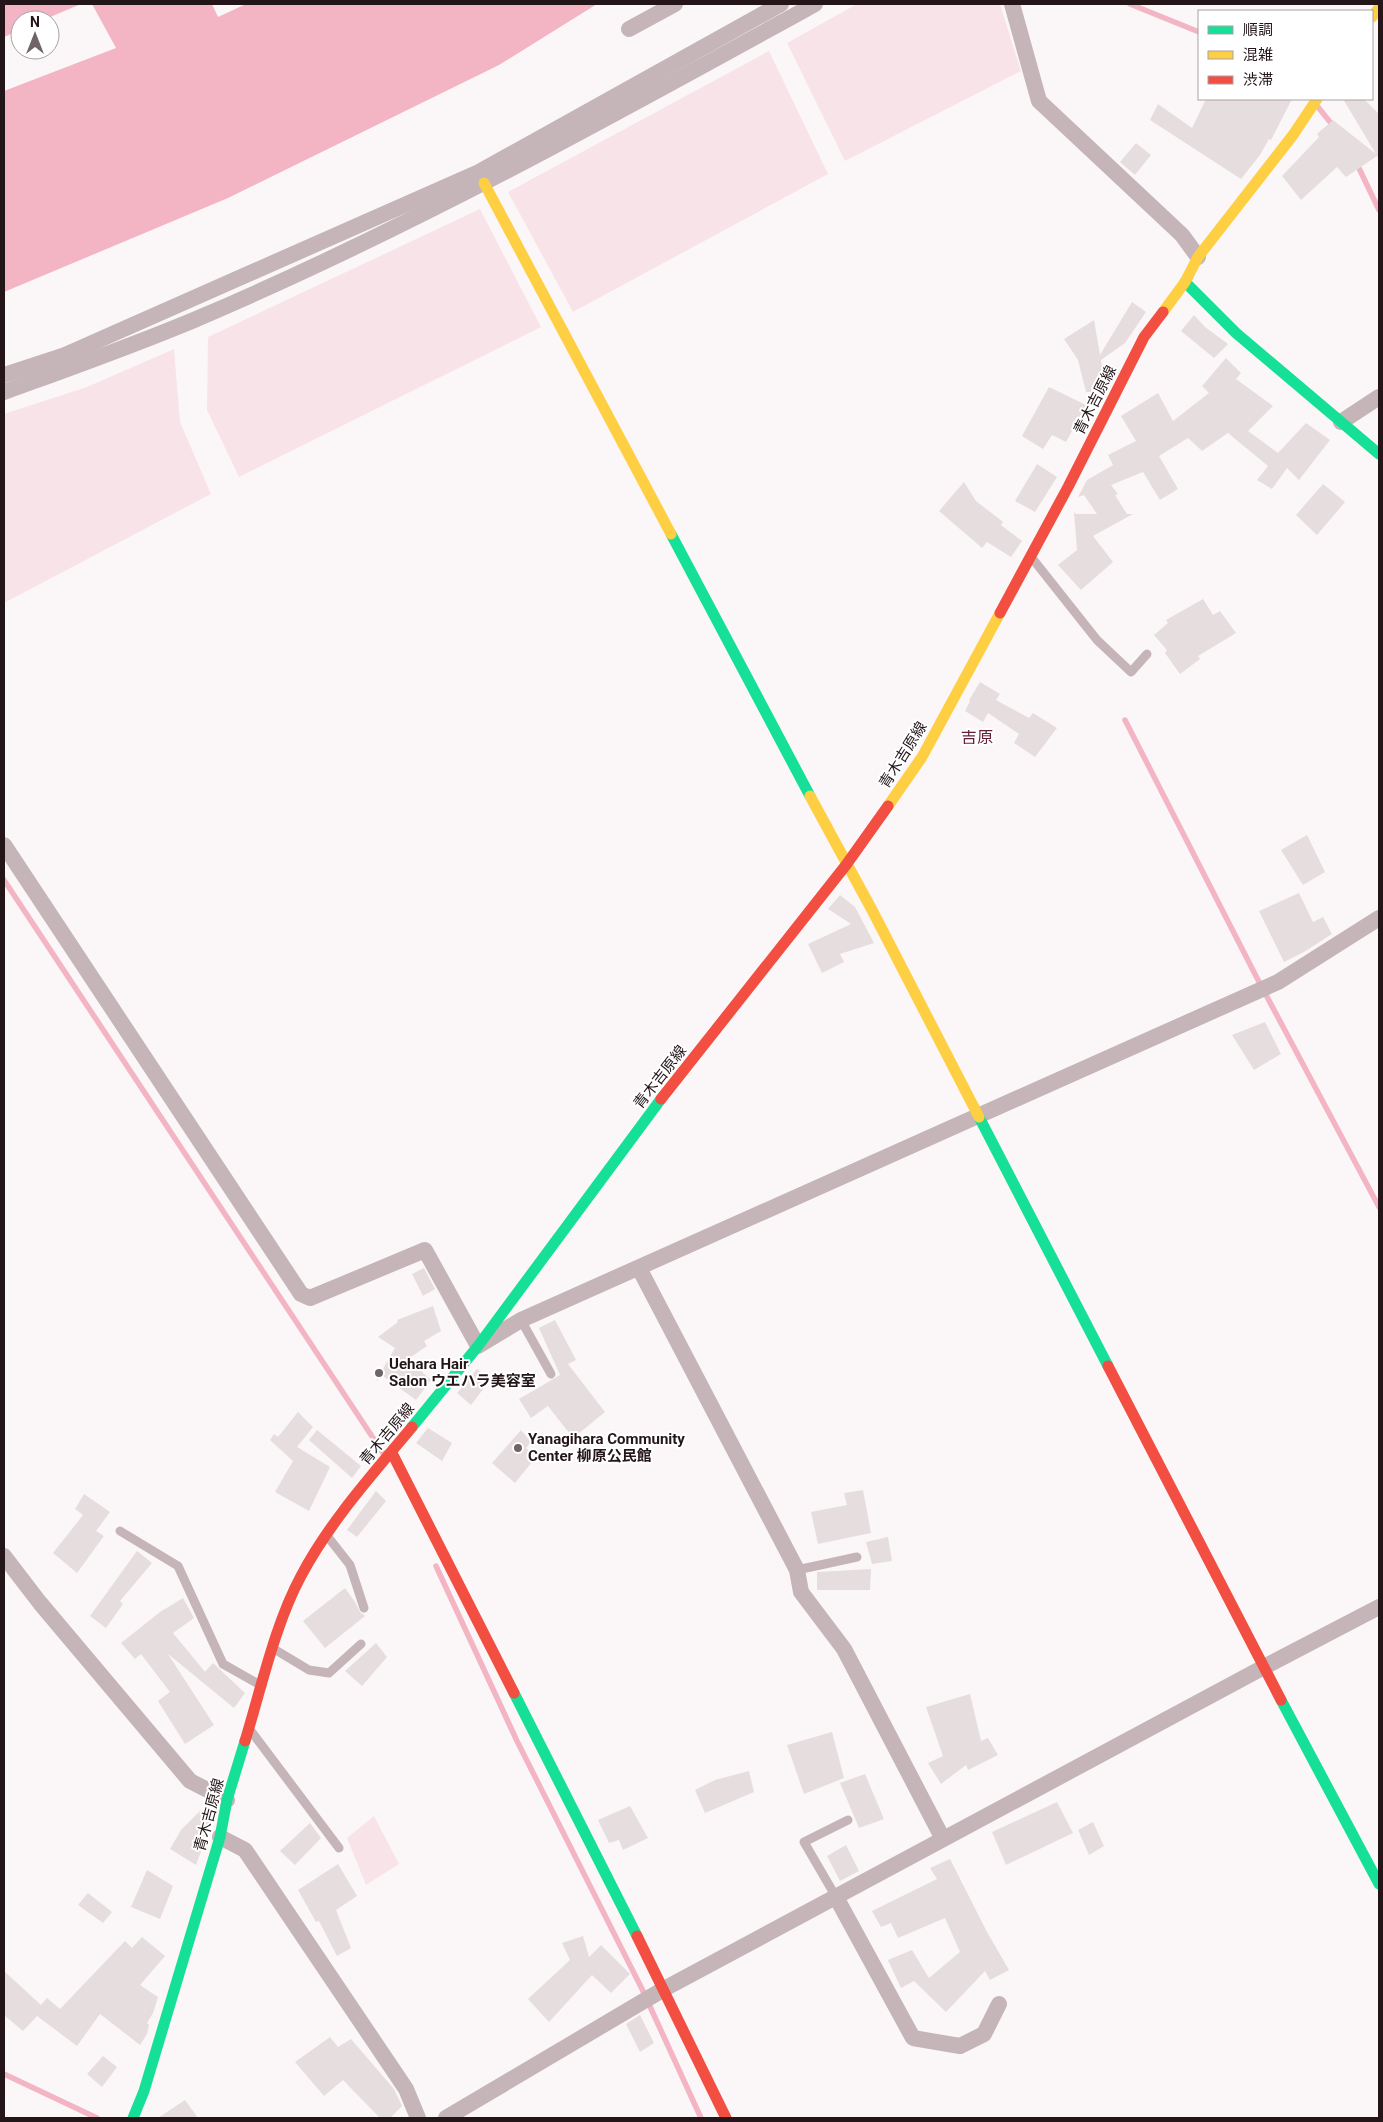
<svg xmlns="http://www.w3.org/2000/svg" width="1383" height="2122" viewBox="0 0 1383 2122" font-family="Roboto,'Noto Sans JP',sans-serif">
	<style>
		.green { fill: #f8e4e8 }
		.water { fill: #f3b4c3; fill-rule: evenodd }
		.pier { fill: #fbf7f8 }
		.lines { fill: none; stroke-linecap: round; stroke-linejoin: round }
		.stream { stroke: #f3b4c3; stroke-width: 5.5 }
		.building { fill: #e6ddde }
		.lane { stroke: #c5b5b8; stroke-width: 9 }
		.street { stroke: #c5b5b8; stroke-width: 16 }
		.fast { stroke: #16e098; stroke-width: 11 }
		.slow { stroke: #ffcf43; stroke-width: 11 }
		.jam { stroke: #f24e42; stroke-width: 11 }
		.poi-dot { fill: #6f6466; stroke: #fff; stroke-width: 2 }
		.labels { text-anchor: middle; stroke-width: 4; stroke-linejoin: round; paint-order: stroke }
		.street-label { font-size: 15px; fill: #231518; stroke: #fff }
		.poi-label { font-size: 15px; font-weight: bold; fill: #231518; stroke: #fff; text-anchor: start }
		.neighbourhood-label { font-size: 16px; fill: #641f35; stroke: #fff }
	</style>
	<rect width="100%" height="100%" fill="#fbf7f8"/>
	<g class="green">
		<polygon points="857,4 1000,4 1021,71 845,161 787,43"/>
		<polygon points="769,51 828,174 573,312 508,192"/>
		<polygon points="480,209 541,327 239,477 207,410 208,337"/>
		<polygon points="174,349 180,422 211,494 4,603 4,414 87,387"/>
		<polygon points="374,1816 399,1864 366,1885 347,1838"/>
	</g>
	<path class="water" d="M4 4H597L499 65 228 198 4 292ZM20 20H50V50H20Z"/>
	<g class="pier">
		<polygon points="81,4 92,4 116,48 4,91 4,37 20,30 20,50 50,50 50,20 43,20"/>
		<polygon points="212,4 246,4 218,17"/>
	</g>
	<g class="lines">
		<g class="stream">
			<polyline points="1130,4 1199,32"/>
			<polyline points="1318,107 1334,127"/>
			<polyline points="1356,162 1379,210"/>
			<polyline points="1125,720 1257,978 1379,1207"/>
			<polyline points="4,880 383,1453"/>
			<polyline points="436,1566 517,1741 642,1989 701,2118"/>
			<polyline points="4,2074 97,2118"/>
		</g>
	</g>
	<g class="building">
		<polygon points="1206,99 1292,99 1271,140 1269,139 1260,155 1241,179 1150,120 1158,104 1192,128"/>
		<polygon points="1343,99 1364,99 1379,114 1379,159 1377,156 1346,177 1337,167 1301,200 1282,176 1319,137 1317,134 1333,120 1376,154"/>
		<polygon points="1136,143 1151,155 1135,175 1120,162"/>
		<polygon points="1132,302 1146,312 1125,343 1101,360 1104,385 1101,392 1086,392 1078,360 1064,339 1094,320 1100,355"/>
		<polygon points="1194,315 1205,327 1228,344 1214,358 1181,331"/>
		<polygon points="1226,358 1241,373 1236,379 1273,406 1248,431 1278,453 1306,423 1330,440 1299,480 1287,468 1272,489 1257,480 1268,466 1228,433 1202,451 1188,438 1159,456 1178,489 1160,500 1143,472 1111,485 1118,494 1115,495 1127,514 1133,514 1093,536 1113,562 1081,590 1058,565 1077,550 1074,512 1076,514 1097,514 1084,495 1078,497 1087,480 1113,465 1108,455 1136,441 1121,416 1158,393 1173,421 1209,393 1202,386"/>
		<polygon points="1049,387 1086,405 1066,442 1052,435 1043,449 1022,436"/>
		<polygon points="1037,464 1057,477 1035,512 1015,501"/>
		<polygon points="964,482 976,501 1003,522 1001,525 1022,541 1011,557 987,542 982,548 939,511"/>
		<polygon points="1323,484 1345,502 1317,535 1296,515"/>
		<polygon points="1203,599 1213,615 1220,611 1236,633 1198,656 1200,659 1180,674 1165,653 1167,650 1154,635 1168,623 1166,620"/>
		<polygon points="980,682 1000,694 996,700 1029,718 1033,713 1057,728 1035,757 1014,743 1019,734 988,713 983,722 965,711 970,701 969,700"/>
		<polygon points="1307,835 1325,872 1303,885 1281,850"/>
		<polygon points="1299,893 1313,922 1323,917 1332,934 1304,952 1284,962 1259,911"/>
		<polygon points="840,895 855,907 874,943 840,954 844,962 822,973 808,944 851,924 828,909"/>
		<polygon points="1265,1022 1281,1054 1254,1070 1232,1035"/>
		<polygon points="424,1268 435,1289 423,1296 412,1274"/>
		<polygon points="433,1306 441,1331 424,1341 427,1346 408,1359 431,1380 416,1400 383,1376 376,1381 395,1348 378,1337 398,1322 397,1320"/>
		<polygon points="555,1320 576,1360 568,1364 605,1412 573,1438 548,1406 531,1418 519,1399 560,1375 539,1328"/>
		<polygon points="477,1369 490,1380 471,1405 457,1393"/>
		<polygon points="298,1412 313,1427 297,1447 330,1467 309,1511 275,1492 293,1461 270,1440 274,1434 278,1437"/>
		<polygon points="428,1428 452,1443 442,1461 416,1443"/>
		<polygon points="317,1430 361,1466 352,1478 309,1440"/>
		<polygon points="521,1430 531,1442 526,1448 536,1457 515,1483 492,1463"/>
		<polygon points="863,1490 871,1533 818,1544 811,1512 847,1505 844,1493"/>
		<polygon points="376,1491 386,1501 357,1537 347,1530"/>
		<polygon points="84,1494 110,1512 96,1531 104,1536 77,1573 53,1553 83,1515 75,1509"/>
		<polygon points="888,1537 892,1561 872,1564 866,1542"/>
		<polygon points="137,1551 152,1563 120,1601 123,1604 106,1628 90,1616"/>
		<polygon points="871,1569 870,1590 817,1590 817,1572"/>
		<polygon points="345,1588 355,1602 360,1612 365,1616 325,1648 303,1621"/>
		<polygon points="183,1598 194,1618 173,1633 205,1672 213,1663 245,1693 234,1708 168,1654 214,1725 185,1744 158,1701 170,1692 141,1654 135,1659 121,1643 160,1612"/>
		<polygon points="376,1643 387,1657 362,1686 345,1671"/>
		<polygon points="970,1694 981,1741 988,1738 998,1755 968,1770 966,1765 941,1784 928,1763 943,1756 926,1707"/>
		<polygon points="832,1732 844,1778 804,1794 787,1745"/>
		<polygon points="749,1771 754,1792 705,1813 695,1790 715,1780"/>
		<polygon points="865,1774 884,1819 859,1828 840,1783"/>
		<polygon points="1057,1802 1073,1833 1006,1865 992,1832"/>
		<polygon points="630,1806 648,1838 623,1850 619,1840 609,1843 598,1820"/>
		<polygon points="200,1811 209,1820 207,1830 199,1843 203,1846 196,1865 170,1849 181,1830"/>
		<polygon points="1093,1822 1104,1846 1089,1855 1078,1830"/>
		<polygon points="310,1823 321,1838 295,1865 280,1851"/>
		<polygon points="846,1845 859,1871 840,1881 827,1856"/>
		<polygon points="950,1859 987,1932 1009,1970 990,1980 985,1971 946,2012 914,1981 901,1988 888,1960 912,1950 929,1978 960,1952 945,1918 898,1938 891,1923 881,1927 872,1911 937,1879 930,1868"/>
		<polygon points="338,1864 357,1896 336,1910 351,1948 337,1956 319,1921 316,1922 298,1890"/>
		<polygon points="147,1870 173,1886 160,1919 131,1907"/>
		<polygon points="88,1893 112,1912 103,1923 78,1905"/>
		<polygon points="583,1936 589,1957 601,1945 630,1974 611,1993 592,1975 549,2022 528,1999 570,1960 562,1943"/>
		<polygon points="142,1937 165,1956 140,1985 158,1997 153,2013 147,2023 149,2025 147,2034 140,2045 100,2014 77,2046 37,2016 23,2031 4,2015 4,1971 41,2005 47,1998 60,2009 125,1941 132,1948"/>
		<polygon points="640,2015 654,2043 640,2052 626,2024"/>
		<polygon points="330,2037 338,2047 351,2039 394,2089 402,2106 390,2118 380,2118 343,2080 324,2096 295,2062"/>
		<polygon points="103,2056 117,2067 102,2087 87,2074"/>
		<polygon points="185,2100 198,2118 158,2118"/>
	</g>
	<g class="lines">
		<g class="lane">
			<polyline points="1032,558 1097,640 1131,672 1147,654"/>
			<polyline points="521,1320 551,1374"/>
			<polyline points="120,1531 178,1566 223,1664 262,1686"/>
			<polyline points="328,1537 350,1565 364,1608"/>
			<polyline points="797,1570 857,1557"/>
			<polyline points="274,1649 309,1670 329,1673 361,1644"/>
			<polyline points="251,1731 339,1848"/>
			<polyline points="836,1897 804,1842 848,1820"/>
		</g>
		<g class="street">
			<polyline points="1012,4 1039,101 1182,235 1198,257"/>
			<polyline points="629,29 675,4"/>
			<polyline points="4,375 65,355 479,172 781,4"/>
			<path d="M4 392C67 369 132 346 194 320 408 229 612 116 815 4"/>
			<polyline points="1341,422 1379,397"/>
			<polyline points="4,845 301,1294 310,1298 425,1250 478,1346 521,1320 1278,982 1379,918"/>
			<polyline points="639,1268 797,1570 801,1592 844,1649 943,1839"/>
			<polyline points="4,1556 40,1603 190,1781 227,1800"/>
			<polyline points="220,1837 245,1850 406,2089 418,2118"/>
			<polyline points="836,1897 913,2038 960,2046 984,2034 999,2004"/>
			<polyline points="446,2118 664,1989 1264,1667 1379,1607"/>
		</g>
		<g class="fast">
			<polyline points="1185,282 1236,333 1379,454"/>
			<polyline points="671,534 810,796"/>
			<polyline points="979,1117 1108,1366"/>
			<polyline points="412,1427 478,1346 661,1099"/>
			<polyline points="514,1693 637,1936"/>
			<polyline points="1281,1700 1379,1884"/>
			<polyline points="133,2118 144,2091 220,1837 227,1800 245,1741"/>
		</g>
		<g class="slow">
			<polyline points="1372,17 1379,8"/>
			<polyline points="484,183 671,534"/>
			<polyline points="1163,312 1185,282 1198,257 1293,135 1317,99"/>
			<polyline points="810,796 872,910 979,1117"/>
			<polyline points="888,806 922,757 1000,613"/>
		</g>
		<g class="jam">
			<polyline points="1000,613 1068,487 1144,337 1163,312"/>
			<polyline points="661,1099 846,865 888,806"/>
			<polyline points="1108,1366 1281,1700"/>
			<polyline points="392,1453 514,1693"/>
			<path d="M245 1741C261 1689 275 1624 301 1576 330 1521 373 1474 412 1427"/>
			<polyline points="637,1936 726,2118"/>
		</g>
	</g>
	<g class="poi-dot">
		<circle cx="379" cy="1373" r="5"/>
		<circle cx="518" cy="1448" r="5"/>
	</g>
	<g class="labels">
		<g class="street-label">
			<text transform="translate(1095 400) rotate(-63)" y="5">青木吉原線</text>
			<text transform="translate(903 755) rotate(-58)" y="5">青木吉原線</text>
			<text transform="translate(660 1077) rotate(-52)" y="5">青木吉原線</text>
			<text transform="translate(387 1434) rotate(-50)" y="5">青木吉原線</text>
			<text transform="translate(209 1815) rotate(-75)" y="5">青木吉原線</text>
		</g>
		<g class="poi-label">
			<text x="389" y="1369">Uehara Hair<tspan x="389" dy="17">Salon ウエハラ美容室</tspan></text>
			<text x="528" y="1444">Yanagihara Community<tspan x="528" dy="17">Center 柳原公民館</tspan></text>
		</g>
		<g class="neighbourhood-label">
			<text x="977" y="743">吉原</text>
		</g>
	</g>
	<rect width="1383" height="2122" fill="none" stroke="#231518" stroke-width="10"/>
	<rect x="1198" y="10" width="175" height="90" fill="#ffffff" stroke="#a7a1a3"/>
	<rect x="1208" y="26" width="25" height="8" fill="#16e098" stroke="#a7a1a3"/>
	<text x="1243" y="35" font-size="15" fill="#231518">順調</text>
	<rect x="1208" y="51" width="25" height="8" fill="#ffcf43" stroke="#a7a1a3"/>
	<text x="1243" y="60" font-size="15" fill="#231518">混雑</text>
	<rect x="1208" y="76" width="25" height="8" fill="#f24e42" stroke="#a7a1a3"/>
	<text x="1243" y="85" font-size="15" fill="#231518">渋滞</text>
	<g transform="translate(35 35)"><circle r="24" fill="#ffffff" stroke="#a7a1a3"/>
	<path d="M0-4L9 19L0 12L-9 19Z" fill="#6f6466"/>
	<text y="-8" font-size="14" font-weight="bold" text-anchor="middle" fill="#231518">N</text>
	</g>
</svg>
